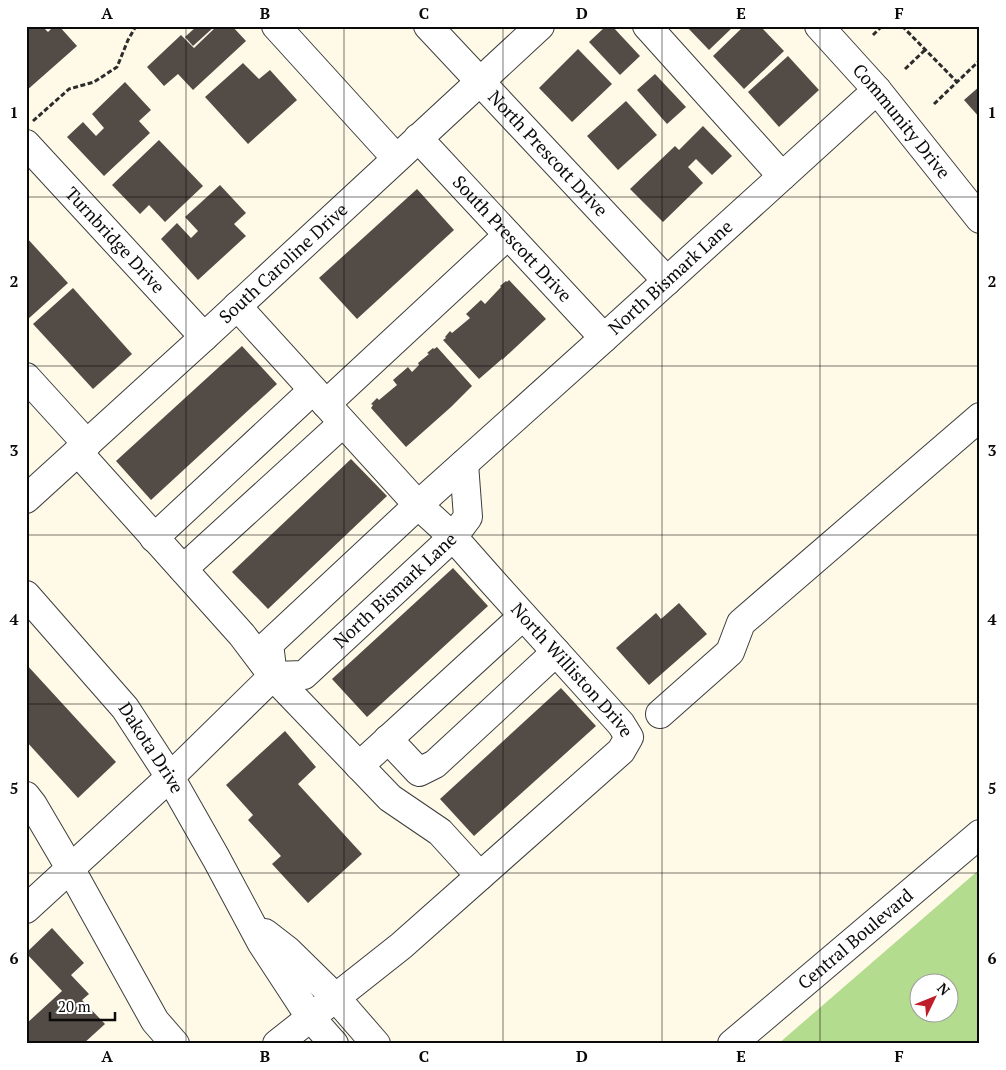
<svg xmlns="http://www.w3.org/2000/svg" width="1006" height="1070" viewBox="0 0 1006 1070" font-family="'PT Serif',serif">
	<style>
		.forest { fill: #b3dc8f; fill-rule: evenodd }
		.building { fill: #534b46 }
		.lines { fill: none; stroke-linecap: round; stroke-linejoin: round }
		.minor-casing { stroke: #3d3d3d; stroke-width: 30 }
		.path { stroke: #2c2c2c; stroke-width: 3; stroke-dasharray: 5 2.5; stroke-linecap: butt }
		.minor { stroke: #fff; stroke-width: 28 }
		.grid { fill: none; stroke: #0a0a0a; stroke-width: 1; stroke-opacity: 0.55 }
		.labels { text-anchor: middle; stroke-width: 5; stroke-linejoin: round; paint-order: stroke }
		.street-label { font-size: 18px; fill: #0a0a0a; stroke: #fff }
		.neatline { fill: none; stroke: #0a0a0a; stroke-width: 2 }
		.grid-label { font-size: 16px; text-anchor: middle; font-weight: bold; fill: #0a0a0a }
	</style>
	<rect width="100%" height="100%" fill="#fffae7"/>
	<path class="forest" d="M980 869V1044H778ZM918 982H948V1012H918Z"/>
	<g class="building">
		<polygon points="26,26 42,26 48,32 54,26 59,26 77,46 26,91"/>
		<polygon points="197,26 215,26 193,46 185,37"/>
		<polygon points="217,26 232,26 246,41 193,90 178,74 164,86 147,67 181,35 194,48"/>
		<polygon points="606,26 612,26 640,56 620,75 589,42"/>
		<polygon points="686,26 734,26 709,50"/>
		<polygon points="744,26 760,26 784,51 744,89 713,56"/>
		<polygon points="578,49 612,84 572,122 539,88"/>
		<polygon points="788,56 819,90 779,127 748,92"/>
		<polygon points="243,63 259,79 270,70 297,100 248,144 205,97"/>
		<polygon points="655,74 686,107 667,124 637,90"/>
		<polygon points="125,82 151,110 139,121 150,133 104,176 67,137 83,122 96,136 104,128 92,114"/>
		<polygon points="980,86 980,118 964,100"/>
		<polygon points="626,101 657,135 618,170 587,136"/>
		<polygon points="703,126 732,156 712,175 696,159 688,167 703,183 663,222 630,189 675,146 679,150"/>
		<polygon points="159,140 203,186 165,222 149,205 140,214 112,185"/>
		<polygon points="220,185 246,213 234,224 246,236 198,280 161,239 177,223 191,238 198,231 185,217"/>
		<polygon points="417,189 454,230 357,319 319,278"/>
		<polygon points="26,237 68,283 27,320 26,319"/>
		<polygon points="509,280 546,319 502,360 502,359 479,379 443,340 446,338 445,337 450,331 452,333 470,318 466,314 481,300 485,304 501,287 500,286 506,281 507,282"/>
		<polygon points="73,288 132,354 93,389 33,324"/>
		<polygon points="242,346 277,384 151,500 116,461"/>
		<polygon points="437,347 472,386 451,407 406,447 371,408 373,405 371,404 377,398 379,400 397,385 393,380 408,367 412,372 419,365 418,363 429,354 427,353 433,348 434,349"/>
		<polygon points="351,459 387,496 268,609 232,572"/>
		<polygon points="453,568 488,606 367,717 332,679"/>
		<polygon points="679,603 707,634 649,685 616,648 656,613 661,619"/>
		<polygon points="26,664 116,762 78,798 26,741"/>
		<polygon points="561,688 596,726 474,836 440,799"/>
		<polygon points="285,731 316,767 298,784 362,854 308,903 272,864 281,856 248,820 253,815 226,785"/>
		<polygon points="52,928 84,963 71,975 89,994 82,1000 105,1024 83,1044 26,1044 26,1024 62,991 26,953"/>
	</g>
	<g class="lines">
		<g class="minor-casing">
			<g id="minor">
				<polyline points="276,26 396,158"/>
				<path id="s1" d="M428 26 667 281"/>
				<polyline points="647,26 782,176"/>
				<path id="s2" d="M819 26 877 90 980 219"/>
				<path id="s3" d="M418 138 604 338"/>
				<path id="s4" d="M26 144 204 337"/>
				<path id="s5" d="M237 306 418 505 453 537 491 580 621 724 629 737 621 751 401 946 277 1044"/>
				<polyline points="26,377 87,444"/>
				<polyline points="326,404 508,235"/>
				<polyline points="78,452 242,635 273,676 390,798 440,832 480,876"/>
				<path id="s6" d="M26 499 204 337 540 26"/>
				<polyline points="154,538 313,390"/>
				<polyline points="183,569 343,423"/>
				<path id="s7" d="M26 595 125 708 170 777 216 858 261 942 310 1017 334 1044"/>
				<path id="s8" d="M273 676 269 644 418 505 604 338 877 90"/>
				<polyline points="660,714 730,652 741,623 980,417"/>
				<polyline points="388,739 419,772 435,764 556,652"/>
				<polyline points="359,766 523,616"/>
				<polyline points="26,796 33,805 70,868 155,1021 175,1044"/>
				<path id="s9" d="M26 909 170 777 273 676 304 675 453 537 468 517 464 464"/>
				<polyline points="265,933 287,950 336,998 376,1044"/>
				<path id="s10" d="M732 1044 980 834"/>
			</g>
		</g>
		<g class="path">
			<polyline points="902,26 957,82"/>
			<polyline points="873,35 882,26"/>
			<polyline points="905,69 925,50"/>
			<polyline points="934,104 980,60"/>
			<polyline points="33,121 69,89 94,82 117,67 128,40 136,26"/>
		</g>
		<use href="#minor" class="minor"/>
	</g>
	<path class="grid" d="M186 26V1044M344 26V1044M503 26V1044M662 26V1044M820 26V1044M26 197H980M26 366H980M26 535H980M26 704H980M26 873H980"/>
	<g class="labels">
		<g class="street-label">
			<text dy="6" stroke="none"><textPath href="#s2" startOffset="126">Community Drive</textPath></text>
			<text dy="6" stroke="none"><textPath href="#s1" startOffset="175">North Prescott Drive</textPath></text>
			<text dy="6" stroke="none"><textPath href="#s3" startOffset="138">South Prescott Drive</textPath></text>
			<text dy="6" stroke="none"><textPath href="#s4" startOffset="131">Turnbridge Drive</textPath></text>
			<text dy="6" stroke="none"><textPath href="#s6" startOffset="349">South Caroline Drive</textPath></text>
			<text dy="6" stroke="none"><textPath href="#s8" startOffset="576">North Bismark Lane</textPath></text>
			<text dy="6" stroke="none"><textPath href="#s9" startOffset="495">North Bismark Lane</textPath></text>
			<text dy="6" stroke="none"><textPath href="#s5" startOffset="495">North Williston Drive</textPath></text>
			<text dy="6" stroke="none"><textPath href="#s7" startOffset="198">Dakota Drive</textPath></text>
			<text dy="6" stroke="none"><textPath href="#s10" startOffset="162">Central Boulevard</textPath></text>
		</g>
	</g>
	<rect width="1006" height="1070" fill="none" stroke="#ffffff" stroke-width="55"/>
	<g transform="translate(934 998) rotate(47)"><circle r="24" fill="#ffffff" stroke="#9d9d9d"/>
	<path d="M0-4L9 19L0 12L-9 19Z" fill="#bf1d29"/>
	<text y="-8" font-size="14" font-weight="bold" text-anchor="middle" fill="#0a0a0a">N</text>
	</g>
	<path d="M50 1012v8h65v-8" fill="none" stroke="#0a0a0a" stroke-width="2.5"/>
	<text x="58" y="1012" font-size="15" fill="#0a0a0a" stroke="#ffffff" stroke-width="4" paint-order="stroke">20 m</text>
	<rect x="28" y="28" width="950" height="1014" class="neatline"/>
	<g class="grid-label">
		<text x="107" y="19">A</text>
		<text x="265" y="19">B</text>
		<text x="424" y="19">C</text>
		<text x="582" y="19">D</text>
		<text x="741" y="19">E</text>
		<text x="899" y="19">F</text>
		<text x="14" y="118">1</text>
		<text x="992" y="118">1</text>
		<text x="14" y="287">2</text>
		<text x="992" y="287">2</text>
		<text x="14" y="456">3</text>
		<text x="992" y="456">3</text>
		<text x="14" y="625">4</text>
		<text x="992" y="625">4</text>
		<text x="14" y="794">5</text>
		<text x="992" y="794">5</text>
		<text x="14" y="964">6</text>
		<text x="992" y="964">6</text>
		<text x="107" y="1062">A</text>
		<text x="265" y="1062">B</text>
		<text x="424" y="1062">C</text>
		<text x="582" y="1062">D</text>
		<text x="741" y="1062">E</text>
		<text x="899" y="1062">F</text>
	</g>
</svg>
